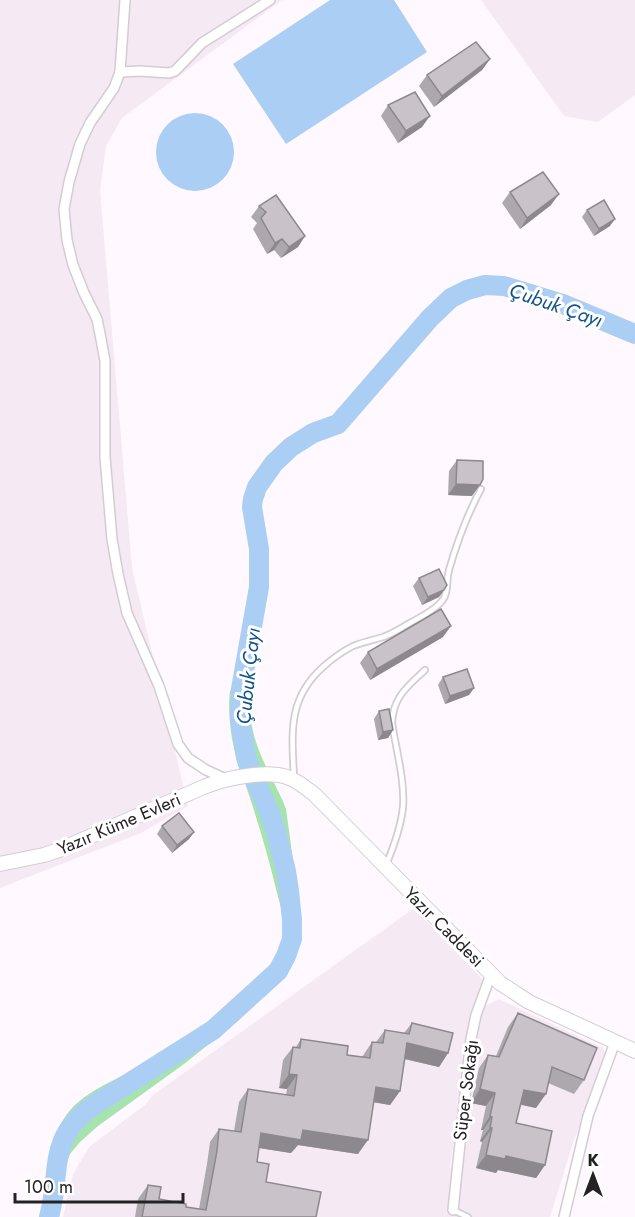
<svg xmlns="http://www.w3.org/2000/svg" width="635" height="1217" viewBox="0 0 635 1217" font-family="Jost,sans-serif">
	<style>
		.built { fill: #f5e9f4 }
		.green { fill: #a6e3ae }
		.water { fill: #abcef5 }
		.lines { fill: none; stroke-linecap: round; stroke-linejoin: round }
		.river { stroke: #abcef5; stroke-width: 20 }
		.lane-casing { stroke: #d3cdd3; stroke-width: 8 }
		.street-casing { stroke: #d3cdd3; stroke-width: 12 }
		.secondary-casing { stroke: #d3cdd3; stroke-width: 16 }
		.lane { stroke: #fff; stroke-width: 4.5 }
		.street { stroke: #fff; stroke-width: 9 }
		.secondary { stroke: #fff; stroke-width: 14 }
		.wall { fill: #ada8ad }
		.shaded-wall { fill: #8d888d }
		.building { fill: #c9c3c9; stroke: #8d888d; stroke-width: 1.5 }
		.labels { text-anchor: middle; stroke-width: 6; stroke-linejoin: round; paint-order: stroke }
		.street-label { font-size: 18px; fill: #242224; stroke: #fff }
		.water-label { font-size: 20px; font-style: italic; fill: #12528b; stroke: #fff }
	</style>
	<rect width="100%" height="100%" fill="#fff8fe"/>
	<g class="built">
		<polygon points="0,0 282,0 122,118 106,146 100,190 132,568 188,806 141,833 0,888"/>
		<polygon points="481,0 635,0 635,95 598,122 564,116"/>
		<polygon points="414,908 483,980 471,1018 450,1168 459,1170 475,1048 483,1007 499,999 603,1048 607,1060 573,1143 550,1217 63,1217 73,1174 89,1147 145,1105 153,1095"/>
	</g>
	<path class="green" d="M230 690 251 697C247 726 259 753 272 779 277 789 282 798 286 809L300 911 301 935 293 962 277 984 239 1020 184 1064 98 1126 80 1142 70 1154 66 1165 56 1217H40C53 1198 47 1177 50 1155 52 1137 63 1116 76 1104 97 1085 127 1075 151 1061 191 1039 228 1011 260 979 268 972 277 965 281 955 284 949 285 940 285 933 285 919 280 905 277 893 269 859 259 825 248 792 246 785 242 778 240 771 232 745 227 717 230 690Z"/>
	<g class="water">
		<polygon points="330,0 394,0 427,52 286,144 233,64"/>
		<circle cx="195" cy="152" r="39"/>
	</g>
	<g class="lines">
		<path class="river" d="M49 1217C62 1171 46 1141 91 1107L213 1030 278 971 286 956 292 939V920L289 891 286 871 276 832 269 811 250 769 246 757 240 719 241 689 259 587V549L252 507 253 499 257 487 274 463 291 447 313 433 338 424 430 318 451 298 467 290 485 285 504 286 563 304 635 334"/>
		<g class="lane-casing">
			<g id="lane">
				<path d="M294 778C292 734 287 699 323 667 332 659 341 652 353 646 363 642 373 640 383 637 392 634 400 629 408 624 419 618 434 611 442 601 449 593 446 580 449 570 457 542 467 515 481 489"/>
				<path d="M386 865C394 846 401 827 403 807 405 781 396 749 392 723 393 697 407 687 425 670"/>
				<polyline points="453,1210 468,1217"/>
			</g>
		</g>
		<g class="street-casing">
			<g id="street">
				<polyline points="125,0 120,72 114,88 90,123 80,144 69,182 64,209 67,240 73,265 84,293 97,319 101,339 105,361 105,457 112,539 118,574 127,613 159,686 178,744 188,758 206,770 226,779"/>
				<polyline points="120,72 140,71 169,73 175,71 202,43 270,0"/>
				<polyline points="453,1210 471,1039 476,1015 491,974"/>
				<polyline points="564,1217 588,1116 615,1042"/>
			</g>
		</g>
		<g class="secondary-casing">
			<path id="secondary" d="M0 864 44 855 59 850 206 786C227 778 265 770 287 777 298 781 306 788 315 795L500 983 529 1002 635 1051"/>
		</g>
		<use href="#lane" class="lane"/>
		<use href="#street" class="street"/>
		<use href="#secondary" class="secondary"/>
	</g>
	<g class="wall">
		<polygon points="490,59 482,70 434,107 419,86 427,75"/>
		<polygon points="388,105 422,127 398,143 381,116"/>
		<polygon points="510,192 551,205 520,229 502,203"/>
		<polygon points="259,206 305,236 298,247 281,258 274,250 267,254 253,229 257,223 251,217"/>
		<polygon points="587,210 610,226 594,236 582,217"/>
		<polygon points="457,460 472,496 448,495 449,471"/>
		<polygon points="419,578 444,590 439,597 422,605 413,586"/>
		<polygon points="443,637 370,680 360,663 368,652"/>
		<polygon points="443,677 474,688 469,695 445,704 438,685"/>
		<polygon points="379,711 393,730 388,738 378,740 374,719"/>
		<polygon points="162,826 194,832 189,839 172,853 157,834"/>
		<polygon points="518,1013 584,1080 574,1094 548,1083 536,1108 521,1105 516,1123 545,1165 536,1178 498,1170 496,1173 476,1168 482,1142 480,1141 483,1130 481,1130 486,1106 471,1103 479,1068 488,1055 496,1056 508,1027"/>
		<polygon points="412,1023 448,1053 439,1067 404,1059 400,1091 390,1105 374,1102 358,1154 298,1145 291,1153 259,1148 257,1162 266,1182 316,1217 135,1217 138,1199 148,1185 159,1199 186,1207 199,1209 207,1164 210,1142 219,1129 234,1131 239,1102 248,1089 286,1095 287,1089 279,1088 283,1060 293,1047 296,1047 301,1039 347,1055 362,1057 372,1042 376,1042 385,1030 404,1033"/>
	</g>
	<g class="shaded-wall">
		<polygon points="490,59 482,70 434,107 442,96"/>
		<polygon points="430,116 422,127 398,143 406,131"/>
		<polygon points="559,194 551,205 520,229 527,218"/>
		<polygon points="615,219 610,226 594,236 599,229"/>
		<polygon points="305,236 298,247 281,258 289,247"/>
		<polygon points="282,239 274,250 267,254 275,243"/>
		<polygon points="456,484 480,485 472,496 448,495"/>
		<polygon points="444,590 439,597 422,605 428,597"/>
		<polygon points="451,626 443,637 370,680 377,669"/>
		<polygon points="474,688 469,695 445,704 450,696"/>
		<polygon points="393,730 388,738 378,740 383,732"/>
		<polygon points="194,832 189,839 172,853 177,845"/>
		<polygon points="407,1043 448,1053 439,1067 397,1057"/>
		<polygon points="289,1074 297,1075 287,1089 279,1088"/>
		<polygon points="376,1087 400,1091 390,1105 366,1101"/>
		<polygon points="480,1089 495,1093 486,1106 471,1103"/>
		<polygon points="524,1090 546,1094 536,1108 515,1103"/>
		<polygon points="490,1116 492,1117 483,1130 481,1130"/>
		<polygon points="490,1128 492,1128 482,1142 480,1141"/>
		<polygon points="303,1130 368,1140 358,1154 298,1145 291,1153 252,1147 261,1133"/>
		<polygon points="486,1155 506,1156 545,1165 536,1178 498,1170 496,1173 476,1168"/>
	</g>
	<g class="building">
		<polygon points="476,42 490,59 442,96 427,75"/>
		<polygon points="415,92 430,116 406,131 388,105"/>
		<polygon points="543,172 559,194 527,218 510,192"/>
		<polygon points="276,195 305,236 289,247 282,239 275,243 261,218 266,212 259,206"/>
		<polygon points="604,200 615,219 599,229 587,210"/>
		<polygon points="457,460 483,461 483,479 480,485 456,484"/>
		<polygon points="439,569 447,585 444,590 428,597 419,578"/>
		<polygon points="441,609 451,626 377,669 368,652"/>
		<polygon points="467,669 474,688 450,696 443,677"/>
		<polygon points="389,709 393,730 383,732 379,711"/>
		<polygon points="179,813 194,832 177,845 162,826"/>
		<polygon points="518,1013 597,1048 584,1080 552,1067 546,1094 524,1090 516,1123 552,1131 545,1165 506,1156 505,1159 486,1155 492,1128 490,1128 492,1117 490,1116 495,1093 480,1089 488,1055 499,1057"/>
		<polygon points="412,1023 453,1033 448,1053 407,1043 400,1091 376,1087 368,1140 303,1130 301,1140 261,1133 257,1162 269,1164 266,1182 321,1192 316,1217 142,1217 148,1185 161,1187 159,1199 186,1204 186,1207 206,1210 217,1151 219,1129 241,1132 248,1089 294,1096 297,1075 289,1074 293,1047 300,1048 301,1039 348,1046 347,1055 370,1058 372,1042 383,1043 385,1030 409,1034"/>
	</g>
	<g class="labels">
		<g class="street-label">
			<text transform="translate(119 824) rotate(-23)" y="6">Yazır Küme Evleri</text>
			<text transform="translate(444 927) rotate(45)" y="6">Yazır Caddesi</text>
			<text transform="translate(466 1090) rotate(-83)" y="6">Süper Sokağı</text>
		</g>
		<g class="water-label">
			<text transform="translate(556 305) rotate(19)" y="7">Çubuk Çayı</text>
			<text transform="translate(248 676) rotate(-84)" y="7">Çubuk Çayı</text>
		</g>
	</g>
	<g transform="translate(593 1175)" stroke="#ffffff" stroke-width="4.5" paint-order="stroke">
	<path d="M0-4.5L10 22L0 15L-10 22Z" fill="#242224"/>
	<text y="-9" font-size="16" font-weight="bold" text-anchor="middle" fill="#242224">K</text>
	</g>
	<path d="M15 1193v9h168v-9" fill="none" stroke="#242224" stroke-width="3"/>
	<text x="24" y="1193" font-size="18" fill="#242224" stroke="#ffffff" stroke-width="4.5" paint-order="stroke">100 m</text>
</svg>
